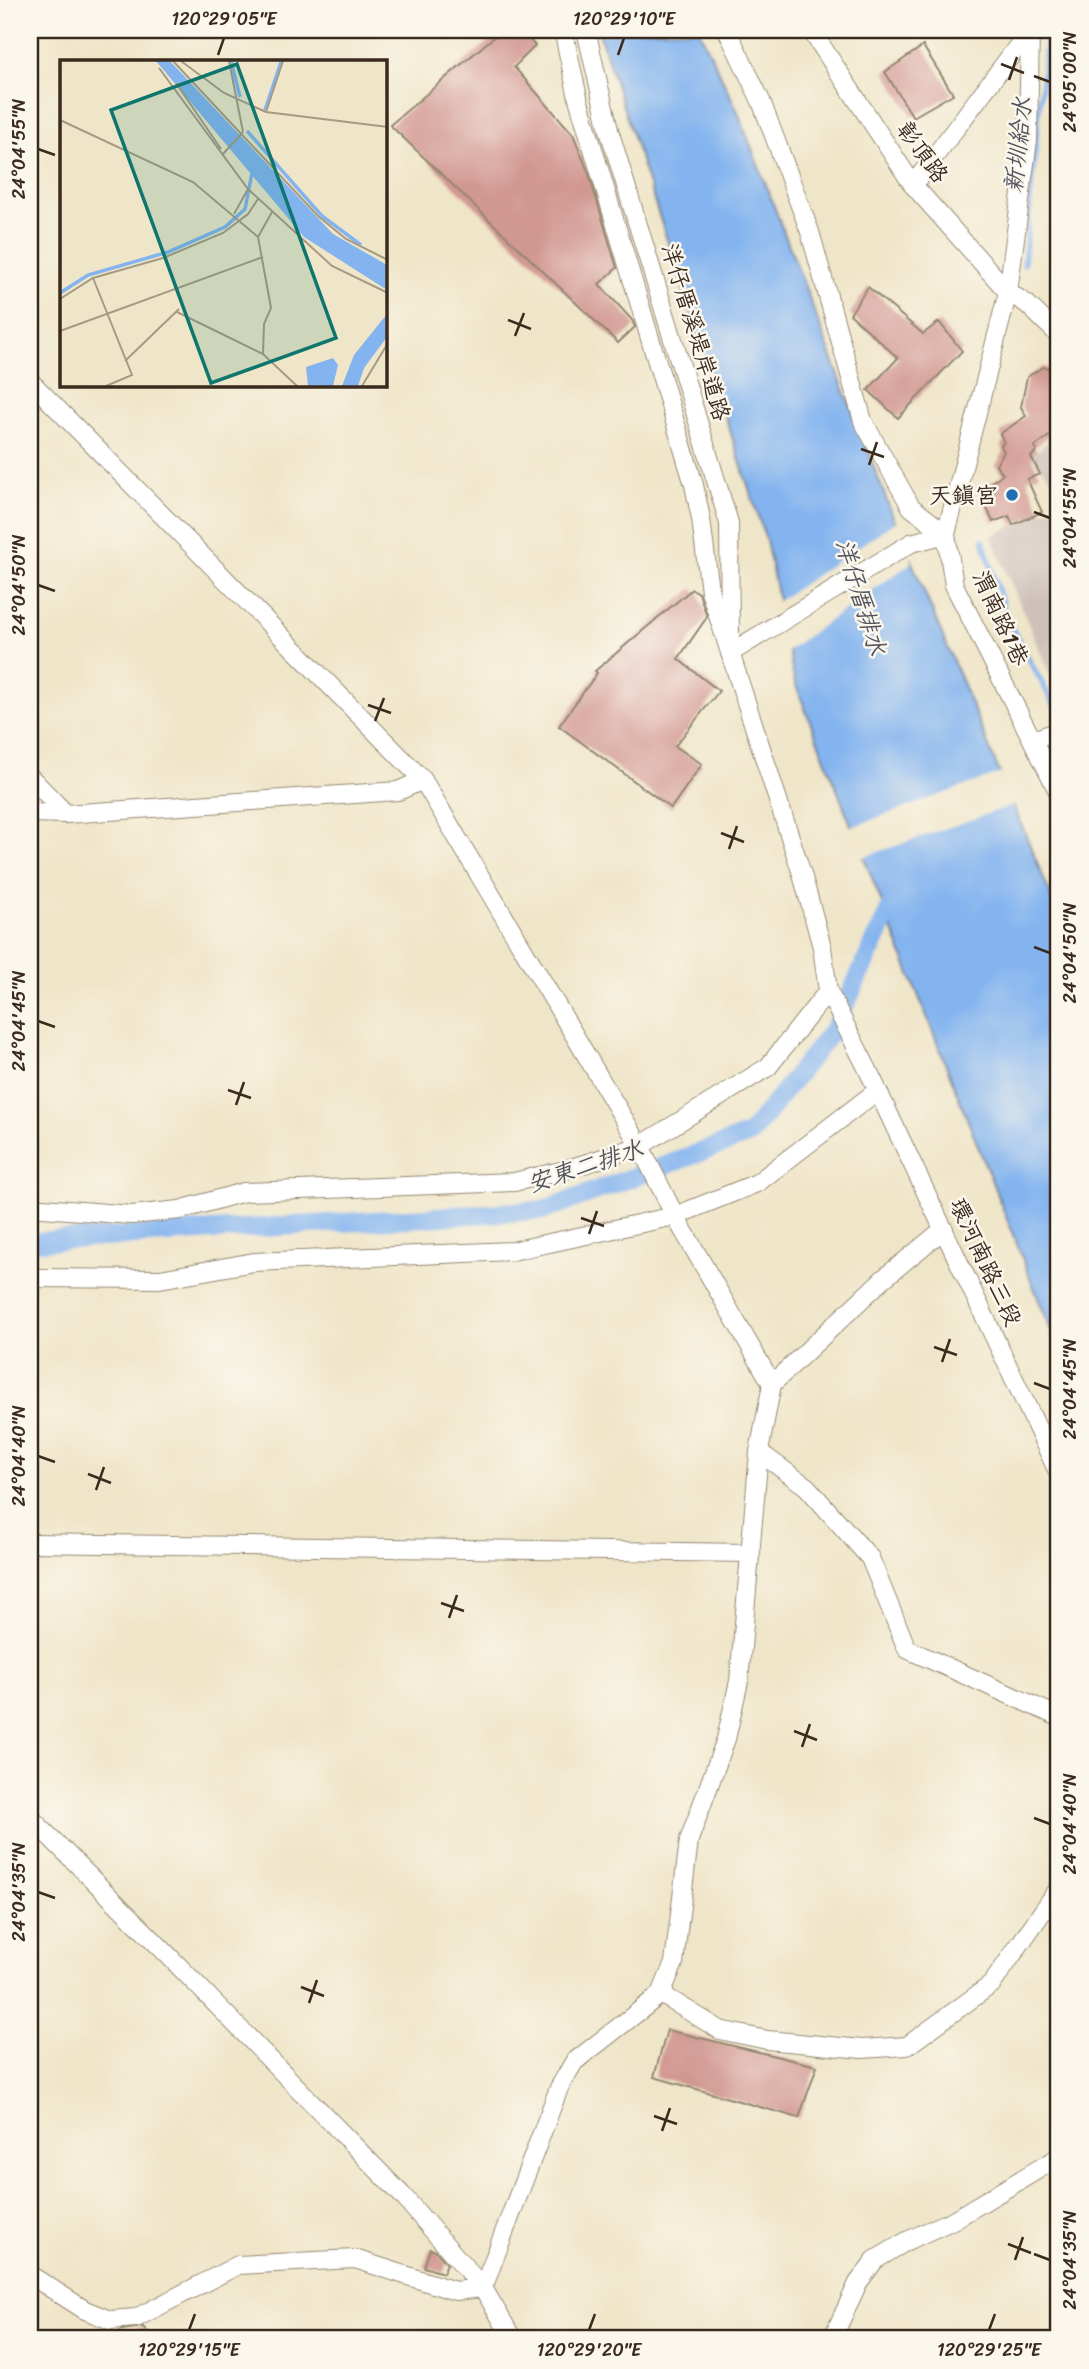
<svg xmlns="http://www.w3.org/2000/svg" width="1089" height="2369" viewBox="0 0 1089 2369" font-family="Sriracha,'LXGW WenKai TC',sans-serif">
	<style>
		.industrial { fill: #cec1ba }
		.water { fill: #83b4ef; stroke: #5f6f86; stroke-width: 2 }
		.pier { fill: #efe5c8 }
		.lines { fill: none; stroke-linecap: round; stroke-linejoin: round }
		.stream { stroke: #83b4ef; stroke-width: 5 }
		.canal { stroke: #83b4ef; stroke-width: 19 }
		.building { fill: #d19791 }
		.minor-casing { stroke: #958873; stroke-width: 20 }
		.minor { stroke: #fff; stroke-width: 18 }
		.ticks { fill: none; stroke: #3b2a1e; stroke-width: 2.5 }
		.poi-dot { fill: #1f6fb2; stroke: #fbf7ec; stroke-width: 2.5 }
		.labels { text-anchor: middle; stroke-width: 5; stroke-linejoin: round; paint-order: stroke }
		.street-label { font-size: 23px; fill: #3b2a1e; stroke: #fbf7ec }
		.poi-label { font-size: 23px; fill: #3b2a1e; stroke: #fbf7ec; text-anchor: end }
		.water-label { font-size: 24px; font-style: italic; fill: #51535d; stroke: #fbf7ec }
		.inset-river { fill: none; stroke: #83b4ef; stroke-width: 3.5 }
		.inset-road { fill: none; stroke: #a79a84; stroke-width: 2 }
		.view { fill: #0f766e; fill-opacity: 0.15; stroke: #0f766e; stroke-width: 3.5 }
		.inset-edge { fill: none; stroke: #3b2a1e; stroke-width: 3.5 }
		.neatline { fill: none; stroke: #3b2a1e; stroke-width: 2.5 }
		.ticks-label { font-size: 18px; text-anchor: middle; fill: #3b2a1e }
	</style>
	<rect width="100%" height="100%" fill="#fbf7ec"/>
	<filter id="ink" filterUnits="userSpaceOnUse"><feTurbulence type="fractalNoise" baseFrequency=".0143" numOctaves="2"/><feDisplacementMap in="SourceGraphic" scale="14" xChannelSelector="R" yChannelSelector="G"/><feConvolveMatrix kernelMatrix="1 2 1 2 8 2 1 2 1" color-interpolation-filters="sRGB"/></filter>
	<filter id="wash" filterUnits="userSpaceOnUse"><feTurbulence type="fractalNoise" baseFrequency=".00686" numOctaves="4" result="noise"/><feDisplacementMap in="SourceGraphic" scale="28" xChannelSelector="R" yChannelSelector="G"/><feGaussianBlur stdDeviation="1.57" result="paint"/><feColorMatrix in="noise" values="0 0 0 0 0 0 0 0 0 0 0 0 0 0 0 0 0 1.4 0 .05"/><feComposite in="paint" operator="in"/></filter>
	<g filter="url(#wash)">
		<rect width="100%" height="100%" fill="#efe5c8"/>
		<g class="industrial">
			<polygon points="1059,431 1059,486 1031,457"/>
			<polygon points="1059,505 1059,696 991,536"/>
		</g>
		<polygon class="water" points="598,30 699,30 737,110 893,517 1059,915 1059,1351 795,683 766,540"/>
		<g class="pier">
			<polygon points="898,520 907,539 911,563 785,652 775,603"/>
			<polygon points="1004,772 1016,804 861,858 849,828"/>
		</g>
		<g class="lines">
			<g class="stream">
				<polyline points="1024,264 1047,30"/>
				<polyline points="983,540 1008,621 1059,714"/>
			</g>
			<polyline class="canal" points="30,1242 544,1210 750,1134 835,1027 898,892"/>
		</g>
		<g id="blocks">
			<g class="building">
				<polygon points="502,30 522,30 535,46 514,67 573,134 589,174 617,268 599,284 632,320 635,327 618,343 390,125"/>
				<polygon points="923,46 953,94 913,117 885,72"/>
				<polygon points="868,287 923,334 939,322 962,351 898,418 868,390 898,358 850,314"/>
				<polygon points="1043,367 1059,371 1059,429 1034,447 1037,450 1031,457 1040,474 1027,479 1042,512 1013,525 1009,516 993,522 983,499 995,491 990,483 1003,474 996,465 1004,452 1001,445 1004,442 1000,434 1026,416 1021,407 1027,377"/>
				<polygon points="692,589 699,593 707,617 678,659 719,691 675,746 702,764 671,808 559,726 597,673 595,671"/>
				<polygon points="667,2030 817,2066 799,2118 654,2077"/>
				<polygon points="430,2249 436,2251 447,2264 443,2273 424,2267"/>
				<polygon points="143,2327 154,2339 108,2339 122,2330"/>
			</g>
		</g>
	</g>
	<g filter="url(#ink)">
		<use href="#blocks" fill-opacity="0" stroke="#958873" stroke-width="2"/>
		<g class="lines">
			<g class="minor-casing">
				<g id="minor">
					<polyline points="563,30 579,102 694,485 701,519 710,591 802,874 822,947 828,991 868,1070 1059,1474"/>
					<polyline points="586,30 609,130 729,523 730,636"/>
					<polyline points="727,30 761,101 810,232 863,421 911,507 946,534"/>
					<polyline points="811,30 913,185 1008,292 1027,304 1059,335"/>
					<polyline points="1030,30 1028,140 1008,292 946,534 954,585 1059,793"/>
					<polyline points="913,185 1030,30"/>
					<polyline points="30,381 423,780 640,1146 675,1216 772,1384"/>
					<polyline points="730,653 911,543 946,534"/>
					<polyline points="1033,740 1059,731"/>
					<polyline points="30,777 66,814"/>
					<polyline points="30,813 66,814 398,791 423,780"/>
					<polyline points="30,1207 132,1215 180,1210 244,1192 514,1182 565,1170 640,1146 768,1067 828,991"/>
					<polyline points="30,1278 160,1279 254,1262 512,1251 675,1216 757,1183 877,1091"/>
					<polyline points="759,1452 807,1487 870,1558 907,1649 1059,1717"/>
					<polyline points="30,1543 751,1553"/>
					<polyline points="30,1817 166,1953 402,2195 483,2288 513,2339"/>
					<polyline points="661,1994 720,2030 767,2040 862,2049 907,2046 992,1984 1059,1888"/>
					<polyline points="30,2275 85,2310 110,2320 136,2318 238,2265 355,2259 455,2291 483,2288"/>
					<polyline points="483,2288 559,2088 574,2062 661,1994 674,1963 689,1840 726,1739 739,1681 759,1452 772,1384 883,1279 944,1229"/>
					<polyline points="832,2339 858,2283 875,2260 907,2241 953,2220 1059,2157"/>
				</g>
			</g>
			<use href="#minor" class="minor"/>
		</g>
	</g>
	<path class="ticks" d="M218 55 224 38M618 55 624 38M1001 64 1024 73M1034 76 1050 82M1009 80 1017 57M38 149 55 155M508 320 531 329M515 336 524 313M861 449 884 457M869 465 877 442M1034 512 1050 518M38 585 55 591M368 705 391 713M375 721 384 698M721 833 744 842M729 849 737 826M1034 947 1050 953M38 1021 55 1027M228 1090 251 1098M236 1105 244 1082M581 1218 604 1226M589 1234 597 1211M934 1347 957 1355M942 1362 950 1339M1034 1383 1050 1389M38 1456 55 1462M88 1474 111 1483M96 1490 104 1467M441 1603 464 1611M449 1618 457 1595M794 1731 817 1740M802 1747 810 1724M1034 1818 1050 1824M38 1892 55 1898M301 1987 324 1996M309 2003 317 1980M654 2116 677 2124M662 2131 670 2108M1008 2244 1031 2253M1034 2254 1050 2260M1015 2260 1023 2237M189 2330 195 2314M589 2330 595 2314M989 2330 995 2314"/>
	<circle class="poi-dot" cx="1012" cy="495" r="7"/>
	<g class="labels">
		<g class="street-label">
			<text transform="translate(923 152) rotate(54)" y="8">彰頂路</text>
			<text transform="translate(696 332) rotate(73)" y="8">洋仔厝溪堤岸道路</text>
			<text transform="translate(1001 618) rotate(65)" y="8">渭南路1巷</text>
			<text transform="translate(986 1262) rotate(65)" y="8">環河南路三段</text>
		</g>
		<g class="poi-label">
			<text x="998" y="503">天鎮宮</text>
		</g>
		<g class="water-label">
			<text transform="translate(1018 145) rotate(-84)" y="8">新圳給水</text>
			<text transform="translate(861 597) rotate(73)" y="8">洋仔厝排水</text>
			<text transform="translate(585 1166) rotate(-18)" y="8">安東二排水</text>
		</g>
	</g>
	<g transform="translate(60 60)">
		<rect width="327" height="327" fill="#efe5c8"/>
		<path d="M96 1H110L273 174 327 205V230L244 177ZM327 254V277L304 308 298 326H282L294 295ZM273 298 278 305 273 326H248L246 307Z" fill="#83b4ef"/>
		<path class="inset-river" d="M171 1 180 37M205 50 221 2M187 71 262 156 301 185M0 233 28 215 108 192 165 167 185 149 192 113"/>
		<path class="inset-road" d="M113 1 258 156 286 179 328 200M121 1 164 33 206 52 328 67M169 1 183 72M99 8 188 129 272 206 328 233M116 23 161 89M206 52 223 1M0 60 133 122 198 177M163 94 183 72M174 154 188 129M33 218 72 315 46 326M0 239 33 218 103 198 163 173 188 154 198 139M117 252 203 294 237 326M0 271 203 197M203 294 204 264 211 248 198 177 212 152M65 301 119 249M302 326 328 283"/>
		<path class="view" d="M177 4 276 278 151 323 51 50Z"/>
		<rect width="327" height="327" class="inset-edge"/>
	</g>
	<rect width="1089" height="2369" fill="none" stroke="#fbf7ec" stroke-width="77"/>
	<rect x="38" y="38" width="1012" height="2292" class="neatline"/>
	<g class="ticks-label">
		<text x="224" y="25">120°29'05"E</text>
		<text x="624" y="25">120°29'10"E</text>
		<text transform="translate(1070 82) rotate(-90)" y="6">24°05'00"N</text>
		<text transform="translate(19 149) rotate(-90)" y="6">24°04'55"N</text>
		<text transform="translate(1070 518) rotate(-90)" y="6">24°04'55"N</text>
		<text transform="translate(19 585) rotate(-90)" y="6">24°04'50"N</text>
		<text transform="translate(1070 953) rotate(-90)" y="6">24°04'50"N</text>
		<text transform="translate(19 1021) rotate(-90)" y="6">24°04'45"N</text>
		<text transform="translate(1070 1389) rotate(-90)" y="6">24°04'45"N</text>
		<text transform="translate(19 1456) rotate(-90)" y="6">24°04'40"N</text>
		<text transform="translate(1070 1824) rotate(-90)" y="6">24°04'40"N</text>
		<text transform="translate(19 1892) rotate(-90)" y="6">24°04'35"N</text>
		<text transform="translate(1070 2260) rotate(-90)" y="6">24°04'35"N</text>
		<text x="189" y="2356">120°29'15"E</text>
		<text x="589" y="2356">120°29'20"E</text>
		<text x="989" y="2356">120°29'25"E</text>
	</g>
</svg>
